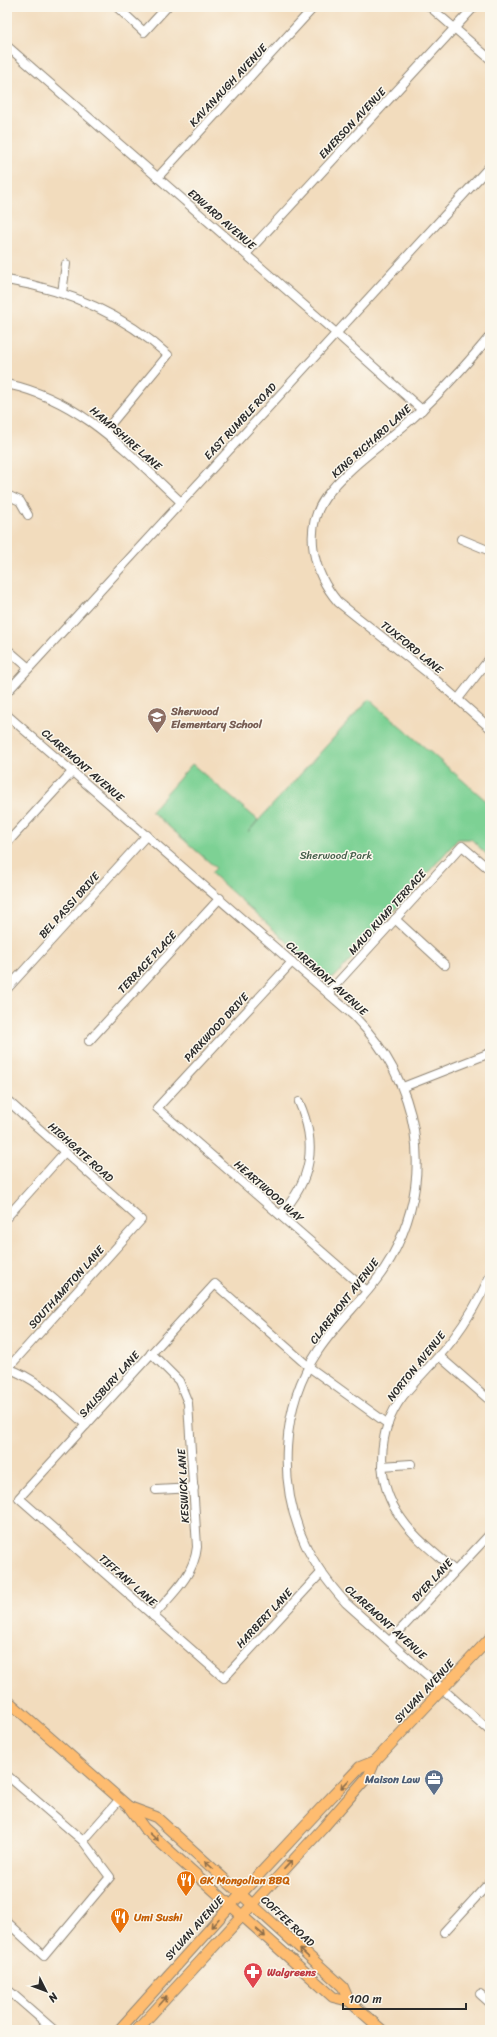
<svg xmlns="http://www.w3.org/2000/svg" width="497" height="2037" viewBox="0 0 497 2037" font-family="Sriracha,sans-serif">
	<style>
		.green { fill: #7dd194; stroke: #547e60 }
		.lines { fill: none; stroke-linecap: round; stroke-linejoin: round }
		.minor-casing { stroke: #8e8474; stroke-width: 10 }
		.major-casing { stroke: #8e8474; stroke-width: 12 }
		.minor { stroke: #fff; stroke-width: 8 }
		.major { stroke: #febc70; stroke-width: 10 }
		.oneway { stroke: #8a6c4a }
		.labels { text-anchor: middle; stroke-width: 3; stroke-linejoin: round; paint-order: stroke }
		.street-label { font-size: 11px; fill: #2b2b2b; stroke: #fbf7ec }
		.education-label { font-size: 11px; font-weight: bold; fill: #785e54; stroke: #fbf7ec; text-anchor: start }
		.park-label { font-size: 11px; fill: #445d4a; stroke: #fbf7ec }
		.service-label { font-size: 11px; font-weight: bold; fill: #4e5e75; stroke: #fbf7ec; text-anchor: end }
		.food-label { font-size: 11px; font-weight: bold; fill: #c56008; stroke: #fbf7ec; text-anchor: start }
		.health-label { font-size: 11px; font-weight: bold; fill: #be3a42; stroke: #fbf7ec; text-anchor: start }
	</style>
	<rect width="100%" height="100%" fill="#fbf7ec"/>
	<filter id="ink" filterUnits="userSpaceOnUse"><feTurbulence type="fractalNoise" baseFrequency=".025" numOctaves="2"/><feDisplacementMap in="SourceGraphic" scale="8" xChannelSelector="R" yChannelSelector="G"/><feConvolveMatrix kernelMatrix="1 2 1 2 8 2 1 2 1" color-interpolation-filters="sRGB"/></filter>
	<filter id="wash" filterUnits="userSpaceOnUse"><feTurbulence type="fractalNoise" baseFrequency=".012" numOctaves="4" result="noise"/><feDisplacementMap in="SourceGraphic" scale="16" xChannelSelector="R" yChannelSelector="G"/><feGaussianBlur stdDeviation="0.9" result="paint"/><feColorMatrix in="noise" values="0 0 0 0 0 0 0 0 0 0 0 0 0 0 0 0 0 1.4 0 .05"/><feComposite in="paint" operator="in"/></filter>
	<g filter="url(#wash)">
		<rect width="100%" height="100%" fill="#f2dcbd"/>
		<polygon class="green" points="369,699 490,804 490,858 471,839 458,839 335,977 327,978 211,873 216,868 151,811 192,764 258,820 248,832"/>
	</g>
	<g filter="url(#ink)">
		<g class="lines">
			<g class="minor-casing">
				<g id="minor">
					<polyline points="117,7 144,32 167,7"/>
					<polyline points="430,7 490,59"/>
					<polyline points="7,46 336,333 422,410"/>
					<polyline points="158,177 314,7"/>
					<polyline points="246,254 474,7"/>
					<path d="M7 280C67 290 123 314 168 355L105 431"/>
					<polyline points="62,293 66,264"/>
					<path d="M490 336C466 365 441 393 413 418 384 444 348 466 325 498 302 531 314 574 338 602L429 674 490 728"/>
					<path d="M7 384C82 400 127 452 181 502"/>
					<polyline points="7,495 20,501 28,515"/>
					<polyline points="461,539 490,551"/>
					<polyline points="7,649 29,668"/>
					<polyline points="7,692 490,166"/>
					<polyline points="458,699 490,658"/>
					<path d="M7 715 354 1016C419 1083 437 1174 391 1258 372 1292 340 1318 318 1351 281 1406 277 1484 305 1544 315 1566 330 1585 346 1603L490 1731"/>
					<polyline points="7,843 73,771"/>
					<polyline points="395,919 445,965"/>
					<polyline points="292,962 157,1108 367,1291"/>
					<polyline points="7,989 147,835"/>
					<polyline points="328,993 462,846 490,870"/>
					<polyline points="89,1041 220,898"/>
					<polyline points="403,1087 490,1053"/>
					<polyline points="7,1100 141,1220 8,1368"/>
					<path d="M280 1215C312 1180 318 1145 299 1102"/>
					<polyline points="7,1217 64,1153"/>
					<path d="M151 1353 179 1381 188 1403 197 1547C194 1576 171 1595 153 1616"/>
					<polyline points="439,1356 487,1398"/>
					<path d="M7 1368C39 1379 61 1403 86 1425"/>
					<polyline points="382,1466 411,1464"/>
					<polyline points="156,1490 194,1488"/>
					<path d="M455 1571C437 1554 415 1539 401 1518 375 1483 376 1431 403 1396 419 1376 438 1359 453 1339 468 1319 480 1298 490 1276"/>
					<polyline points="321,1573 224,1678 19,1498 215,1284 309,1367 388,1424"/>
					<polyline points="390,1641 490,1534"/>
					<polyline points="7,1780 9,1777 83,1841 120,1799"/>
					<polyline points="7,1922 44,1956 110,1877 83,1841"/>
					<polyline points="444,1932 490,1882"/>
					<polyline points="7,1989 54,2030"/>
					<polyline points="480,1994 490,2003"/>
				</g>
			</g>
			<g class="major-casing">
				<g id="major">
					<polyline points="7,1700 129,1807 144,1828 333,1997 349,2001 382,2030"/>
					<polyline points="129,1807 156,1817 343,1987 349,2001"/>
					<polyline points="119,2030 241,1894 321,1808 360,1767 375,1761"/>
					<polyline points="137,2030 322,1829 369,1775 375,1761 490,1638"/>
				</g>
			</g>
			<use href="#minor" class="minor"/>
			<use href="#major" class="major"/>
		</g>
		<defs><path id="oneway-shaft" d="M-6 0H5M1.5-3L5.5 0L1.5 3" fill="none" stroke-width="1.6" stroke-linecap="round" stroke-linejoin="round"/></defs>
		<g class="oneway">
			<use href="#oneway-shaft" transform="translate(345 1784) rotate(134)"/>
			<use href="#oneway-shaft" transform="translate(154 1837) rotate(42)"/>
			<use href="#oneway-shaft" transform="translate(209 1865) rotate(-138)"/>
			<use href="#oneway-shaft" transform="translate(288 1865) rotate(-47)"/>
			<use href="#oneway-shaft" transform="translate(215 1923) rotate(132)"/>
			<use href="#oneway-shaft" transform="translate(261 1933) rotate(42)"/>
			<use href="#oneway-shaft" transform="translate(304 1953) rotate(-137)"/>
			<use href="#oneway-shaft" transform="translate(163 2001) rotate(-48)"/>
		</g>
	</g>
	<defs>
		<g id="school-pin" transform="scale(1)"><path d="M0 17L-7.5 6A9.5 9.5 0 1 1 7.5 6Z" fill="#8d6e63" stroke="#fbf7ec"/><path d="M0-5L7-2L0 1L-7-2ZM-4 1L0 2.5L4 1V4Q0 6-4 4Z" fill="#fff"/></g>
		<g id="office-pin" transform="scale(1)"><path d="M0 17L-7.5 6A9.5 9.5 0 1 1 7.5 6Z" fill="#5c6f8a" stroke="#fbf7ec"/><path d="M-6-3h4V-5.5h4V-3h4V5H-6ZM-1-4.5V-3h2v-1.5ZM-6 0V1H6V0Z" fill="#fff"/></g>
		<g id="restaurant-pin" transform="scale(1)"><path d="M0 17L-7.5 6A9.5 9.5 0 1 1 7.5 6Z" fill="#e8710a" stroke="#fbf7ec"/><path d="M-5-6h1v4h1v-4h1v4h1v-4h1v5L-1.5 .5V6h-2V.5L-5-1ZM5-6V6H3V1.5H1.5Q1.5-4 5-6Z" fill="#fff"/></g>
		<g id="pharmacy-pin" transform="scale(1)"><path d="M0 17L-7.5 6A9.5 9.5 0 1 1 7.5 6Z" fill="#e0444e" stroke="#fbf7ec"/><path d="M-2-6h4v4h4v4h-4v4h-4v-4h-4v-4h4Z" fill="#fff"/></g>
	</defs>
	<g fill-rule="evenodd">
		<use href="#school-pin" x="157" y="717"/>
		<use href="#office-pin" x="434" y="1779"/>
		<use href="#restaurant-pin" x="186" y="1880"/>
		<use href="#restaurant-pin" x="120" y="1917"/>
		<use href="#pharmacy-pin" x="253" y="1972"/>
	</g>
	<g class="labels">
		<g class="street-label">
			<text transform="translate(228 85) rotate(-47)" y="4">KAVANAUGH AVENUE</text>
			<text transform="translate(352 123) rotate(-47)" y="4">EMERSON AVENUE</text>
			<text transform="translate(222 219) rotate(41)" y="4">EDWARD AVENUE</text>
			<text transform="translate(240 421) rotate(-47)" y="4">EAST RUMBLE ROAD</text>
			<text transform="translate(126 438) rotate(41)" y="4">HAMPSHIRE LANE</text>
			<text transform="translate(371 441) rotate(-42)" y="4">KING RICHARD LANE</text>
			<text transform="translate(412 647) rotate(39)" y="4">TUXFORD LANE</text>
			<text transform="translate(83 765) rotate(41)" y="4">CLAREMONT AVENUE</text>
			<text transform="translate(69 905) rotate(-48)" y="4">BEL PASSI DRIVE</text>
			<text transform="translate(387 912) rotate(-48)" y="4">MAUD KUMP TERRACE</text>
			<text transform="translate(147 962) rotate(-47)" y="4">TERRACE PLACE</text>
			<text transform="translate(327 978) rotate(42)" y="4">CLAREMONT AVENUE</text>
			<text transform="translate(216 1027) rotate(-47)" y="4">PARKWOOD DRIVE</text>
			<text transform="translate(81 1152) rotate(42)" y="4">HIGHGATE ROAD</text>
			<text transform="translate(269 1191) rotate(41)" y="4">HEARTWOOD WAY</text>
			<text transform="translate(66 1287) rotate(-48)" y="4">SOUTHAMPTON LANE</text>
			<text transform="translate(344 1301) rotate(-52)" y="4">CLAREMONT AVENUE</text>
			<text transform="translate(416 1366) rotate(-51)" y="4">NORTON AVENUE</text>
			<text transform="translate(109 1384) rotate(-48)" y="4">SALISBURY LANE</text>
			<text transform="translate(183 1486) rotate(-93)" y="4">KESWICK LANE</text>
			<text transform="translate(128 1580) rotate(41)" y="4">TIFFANY LANE</text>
			<text transform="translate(432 1580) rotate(-47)" y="4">DYER LANE</text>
			<text transform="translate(264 1618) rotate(-47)" y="4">HARBERT LANE</text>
			<text transform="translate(386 1622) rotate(42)" y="4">CLAREMONT AVENUE</text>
			<text transform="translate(424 1691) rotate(-47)" y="4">SYLVAN AVENUE</text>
			<text transform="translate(288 1921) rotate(43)" y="4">COFFEE ROAD</text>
			<text transform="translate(194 1928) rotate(-48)" y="4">SYLVAN AVENUE</text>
		</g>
		<g class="education-label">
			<text x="171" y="715">Sherwood<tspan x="171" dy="13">Elementary School</tspan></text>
		</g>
		<g class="park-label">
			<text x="336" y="859">Sherwood Park</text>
		</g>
		<g class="service-label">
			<text x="420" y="1783">Maison Law</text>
		</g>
		<g class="food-label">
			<text x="200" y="1884">GK Mongolian BBQ</text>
			<text x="134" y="1921">Umi Sushi</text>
		</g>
		<g class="health-label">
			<text x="267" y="1976">Walgreens</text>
		</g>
	</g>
	<rect width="497" height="2037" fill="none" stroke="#fbf7ec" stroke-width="24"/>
	<g transform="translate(46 1991) rotate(132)" stroke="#fbf7ec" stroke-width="3" paint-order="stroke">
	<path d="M0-3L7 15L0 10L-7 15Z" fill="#2b2b2b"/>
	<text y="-6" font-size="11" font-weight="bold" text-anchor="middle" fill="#2b2b2b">N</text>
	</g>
	<path d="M343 2003v6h123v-6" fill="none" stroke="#2b2b2b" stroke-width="2"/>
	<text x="349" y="2003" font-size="12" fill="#2b2b2b" stroke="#fbf7ec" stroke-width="3" paint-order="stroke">100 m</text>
</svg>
